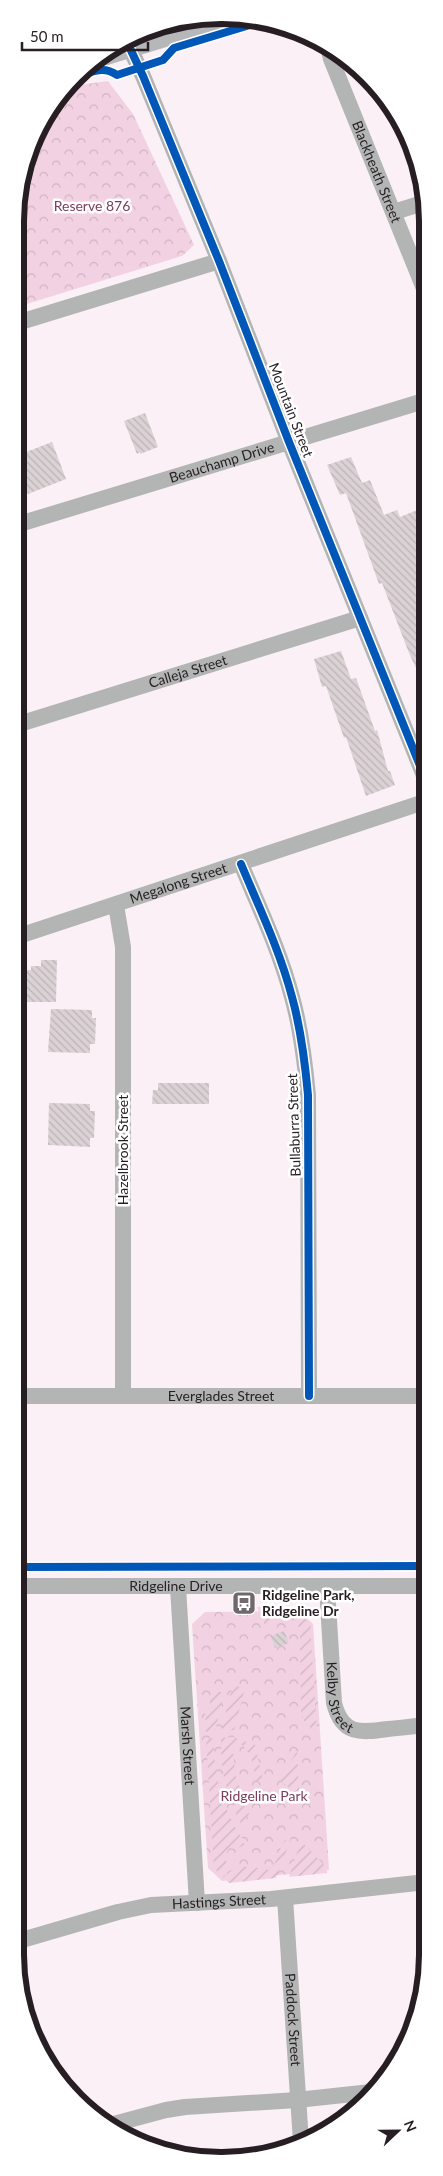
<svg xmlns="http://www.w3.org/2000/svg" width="443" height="2176" viewBox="0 0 443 2176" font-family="Lato,sans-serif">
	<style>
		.forest { fill: url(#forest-crowns) }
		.garden { fill: url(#garden-furrows) }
		.building { fill: url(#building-back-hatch) }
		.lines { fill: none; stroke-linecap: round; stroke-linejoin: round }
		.minor { stroke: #b2b5b4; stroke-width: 16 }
		.major { stroke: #b6b7b8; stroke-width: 21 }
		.cycleway-casing { stroke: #fff; stroke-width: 11 }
		.cycleway { stroke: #0057b8; stroke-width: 8 }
		.labels { text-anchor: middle; stroke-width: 5; stroke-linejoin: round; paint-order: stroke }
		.street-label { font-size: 14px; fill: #261e22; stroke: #fff }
		.park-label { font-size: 14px; fill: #7b3c5f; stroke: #fff }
		.poi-label { font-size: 14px; font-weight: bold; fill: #261e22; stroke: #fff; text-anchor: start }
		.rim { fill: none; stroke: #261e22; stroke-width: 6 }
	</style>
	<defs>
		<pattern id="forest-crowns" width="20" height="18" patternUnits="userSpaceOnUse" patternTransform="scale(1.25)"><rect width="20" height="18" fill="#f2d2e2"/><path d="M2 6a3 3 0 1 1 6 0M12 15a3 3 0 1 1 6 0" fill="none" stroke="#cfb4c2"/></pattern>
		<pattern id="garden-furrows" width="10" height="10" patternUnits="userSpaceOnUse" patternTransform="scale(1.25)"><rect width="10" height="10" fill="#f2d2e2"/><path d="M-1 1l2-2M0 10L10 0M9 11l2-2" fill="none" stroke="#cfb4c2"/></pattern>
		<pattern id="building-back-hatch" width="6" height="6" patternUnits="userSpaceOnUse" patternTransform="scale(1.25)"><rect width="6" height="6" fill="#dbd2d6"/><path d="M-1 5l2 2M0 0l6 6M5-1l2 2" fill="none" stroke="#bcb4b7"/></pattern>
	</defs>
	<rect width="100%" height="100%" fill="#faf0f5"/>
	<g class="forest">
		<polygon points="108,81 133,114 194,245 182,256 17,307 17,195 43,119 71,86"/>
		<polygon points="299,1611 313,1624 329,1870 222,1881 208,1868 192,1624 205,1612"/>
	</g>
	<g class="garden">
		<polygon points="257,1607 285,1608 265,1625"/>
		<polygon points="296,1607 310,1624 317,1732 310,1732 310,1723 305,1723 301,1713 300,1628 287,1615"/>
		<polygon points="234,1685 245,1689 234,1730 222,1731 228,1701"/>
		<polygon points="213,1690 224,1693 215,1732 206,1732 205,1711 208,1711"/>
		<path d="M233 1737 255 1745 263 1782 256 1781 251 1756 242 1745H232L236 1777 249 1814 242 1826C227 1797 220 1770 221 1738Z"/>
		<path d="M214 1738C213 1775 223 1811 244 1841V1845L236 1849 229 1848 225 1856 227 1864 219 1873 214 1868 206 1739Z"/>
		<polygon points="297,1751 299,1792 295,1793 279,1779"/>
		<path d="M291 1839 276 1878 229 1883 223 1877C242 1862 248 1867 269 1870 279 1862 278 1849 285 1840Z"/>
		<polygon points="301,1841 326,1867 327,1873 289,1877"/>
	</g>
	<g class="building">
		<polygon points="145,413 158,447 140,454 140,452 137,454 124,421"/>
		<polygon points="52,442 66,479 28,494 27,492 16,497 16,456"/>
		<polygon points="351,457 362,483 370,480 384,515 397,510 400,517 427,506 427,692 409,653 382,583 379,584 346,493 340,495 327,465"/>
		<polygon points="341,651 351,679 356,678 375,731 377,730 388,771 390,771 395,785 366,796 346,737 344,738 326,686 322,687 314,659"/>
		<polygon points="41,960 57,960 56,1002 16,1002 16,970 31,970 31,966 41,966"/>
		<polygon points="51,1009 92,1010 92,1018 96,1018 95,1044 90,1044 90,1053 48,1052"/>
		<polygon points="158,1083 209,1083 209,1104 152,1104 153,1090 158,1090"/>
		<polygon points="49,1103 90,1104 90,1111 95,1111 94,1138 90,1138 90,1147 48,1145"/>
		<polygon points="284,1631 289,1643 275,1648 271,1636"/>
	</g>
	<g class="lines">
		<g class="minor">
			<polyline points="127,42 143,76 219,261 289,442 427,783"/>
			<path id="s1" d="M328 47 331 59 427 296"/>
			<polyline points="394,212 426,202"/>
			<polyline points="17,323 219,261"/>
			<path id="s2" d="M16 525 427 400"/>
			<path id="s3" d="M16 725 360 618"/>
			<path d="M241 864C259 907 280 951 292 997 301 1029 305 1062 308 1095L309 1396"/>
			<polyline points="116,905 123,947 123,1396"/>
			<path id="s4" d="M16 937 427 801"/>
			<path id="s5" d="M16 1396H427"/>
			<path id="s6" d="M15 1586H427"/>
			<path id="s7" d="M178 1587 197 1903"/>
			<path id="s8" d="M327 1587 334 1703C342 1735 360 1733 388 1729 401 1728 414 1726 426 1725"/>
			<path id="s9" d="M285 1898 301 2142"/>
			<polyline points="15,1916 17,1941"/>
			<path id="s10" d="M15 1942 118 1912 151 1905 271 1899 426 1882"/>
			<polyline points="110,2125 166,2110 185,2107 297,2100 371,2092"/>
		</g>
		<polyline class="major" points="95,58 225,18"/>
		<g class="cycleway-casing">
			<g id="cycleway">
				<polyline points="127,42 143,76 219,261 289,442 427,783"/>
				<path d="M80 75C95 71 104 66 117 75L163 60 174 48 263 21"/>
				<path d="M241 864C259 907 280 951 292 997 301 1029 305 1062 308 1095L309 1396"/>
				<polyline points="15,1567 427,1566"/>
			</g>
		</g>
		<use href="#cycleway" class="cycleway"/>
	</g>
	<defs>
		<g id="bus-square" transform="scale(1.25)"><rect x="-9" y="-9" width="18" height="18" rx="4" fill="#70686c" stroke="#fff"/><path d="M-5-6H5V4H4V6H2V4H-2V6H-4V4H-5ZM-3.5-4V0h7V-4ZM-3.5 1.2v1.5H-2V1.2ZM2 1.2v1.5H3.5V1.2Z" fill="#fff"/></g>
	</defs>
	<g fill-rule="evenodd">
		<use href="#bus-square" x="244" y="1603"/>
	</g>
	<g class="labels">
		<g class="street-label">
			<text dy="5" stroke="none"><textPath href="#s1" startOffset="134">Blackheath Street</textPath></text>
			<text transform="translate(291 410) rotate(69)" y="5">Mountain Street</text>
			<text dy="5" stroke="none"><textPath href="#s2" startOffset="215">Beauchamp Drive</textPath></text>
			<text dy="5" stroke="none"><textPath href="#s3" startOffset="180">Calleja Street</textPath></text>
			<text dy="5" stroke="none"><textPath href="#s4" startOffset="171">Megalong Street</textPath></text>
			<text transform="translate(294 1125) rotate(-92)" y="5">Bullaburra Street</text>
			<text transform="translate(123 1150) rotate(-90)" y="5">Hazelbrook Street</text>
			<text dy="5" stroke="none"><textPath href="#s5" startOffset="205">Everglades Street</textPath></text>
			<text dy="5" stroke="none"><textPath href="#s6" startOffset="161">Ridgeline Drive</textPath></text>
			<text dy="5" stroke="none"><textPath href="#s8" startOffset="112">Kelby Street</textPath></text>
			<text dy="5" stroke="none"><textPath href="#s7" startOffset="159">Marsh Street</textPath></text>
			<text dy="5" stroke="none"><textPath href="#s10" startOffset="209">Hastings Street</textPath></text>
			<text dy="5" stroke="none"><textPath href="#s9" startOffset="122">Paddock Street</textPath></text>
		</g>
		<g class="park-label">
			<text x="92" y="211">Reserve 876</text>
			<text x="264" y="1801">Ridgeline Park</text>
		</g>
		<g class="poi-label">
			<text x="262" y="1600">Ridgeline Park,<tspan x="262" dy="16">Ridgeline Dr</tspan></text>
		</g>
	</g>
	<path d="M0 0H443V2176H0ZM221 24H222A197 197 0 0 1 419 221V1955A197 197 0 0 1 222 2152H221A197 197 0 0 1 24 1955V221A197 197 0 0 1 221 24Z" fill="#fff" fill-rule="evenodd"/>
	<path class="rim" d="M221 24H222A197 197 0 0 1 419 221V1955A197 197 0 0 1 222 2152H221A197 197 0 0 1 24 1955V221A197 197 0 0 1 221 24Z"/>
	<g transform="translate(398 2131) rotate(68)" stroke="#ffffff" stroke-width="4" paint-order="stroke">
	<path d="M0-4L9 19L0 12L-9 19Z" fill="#261e22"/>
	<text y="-8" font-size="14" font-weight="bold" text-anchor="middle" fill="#261e22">N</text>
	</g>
	<path d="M22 42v8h126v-8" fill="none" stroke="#261e22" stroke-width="2.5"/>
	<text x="30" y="42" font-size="15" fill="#261e22" stroke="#ffffff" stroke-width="4" paint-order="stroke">50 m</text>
</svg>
